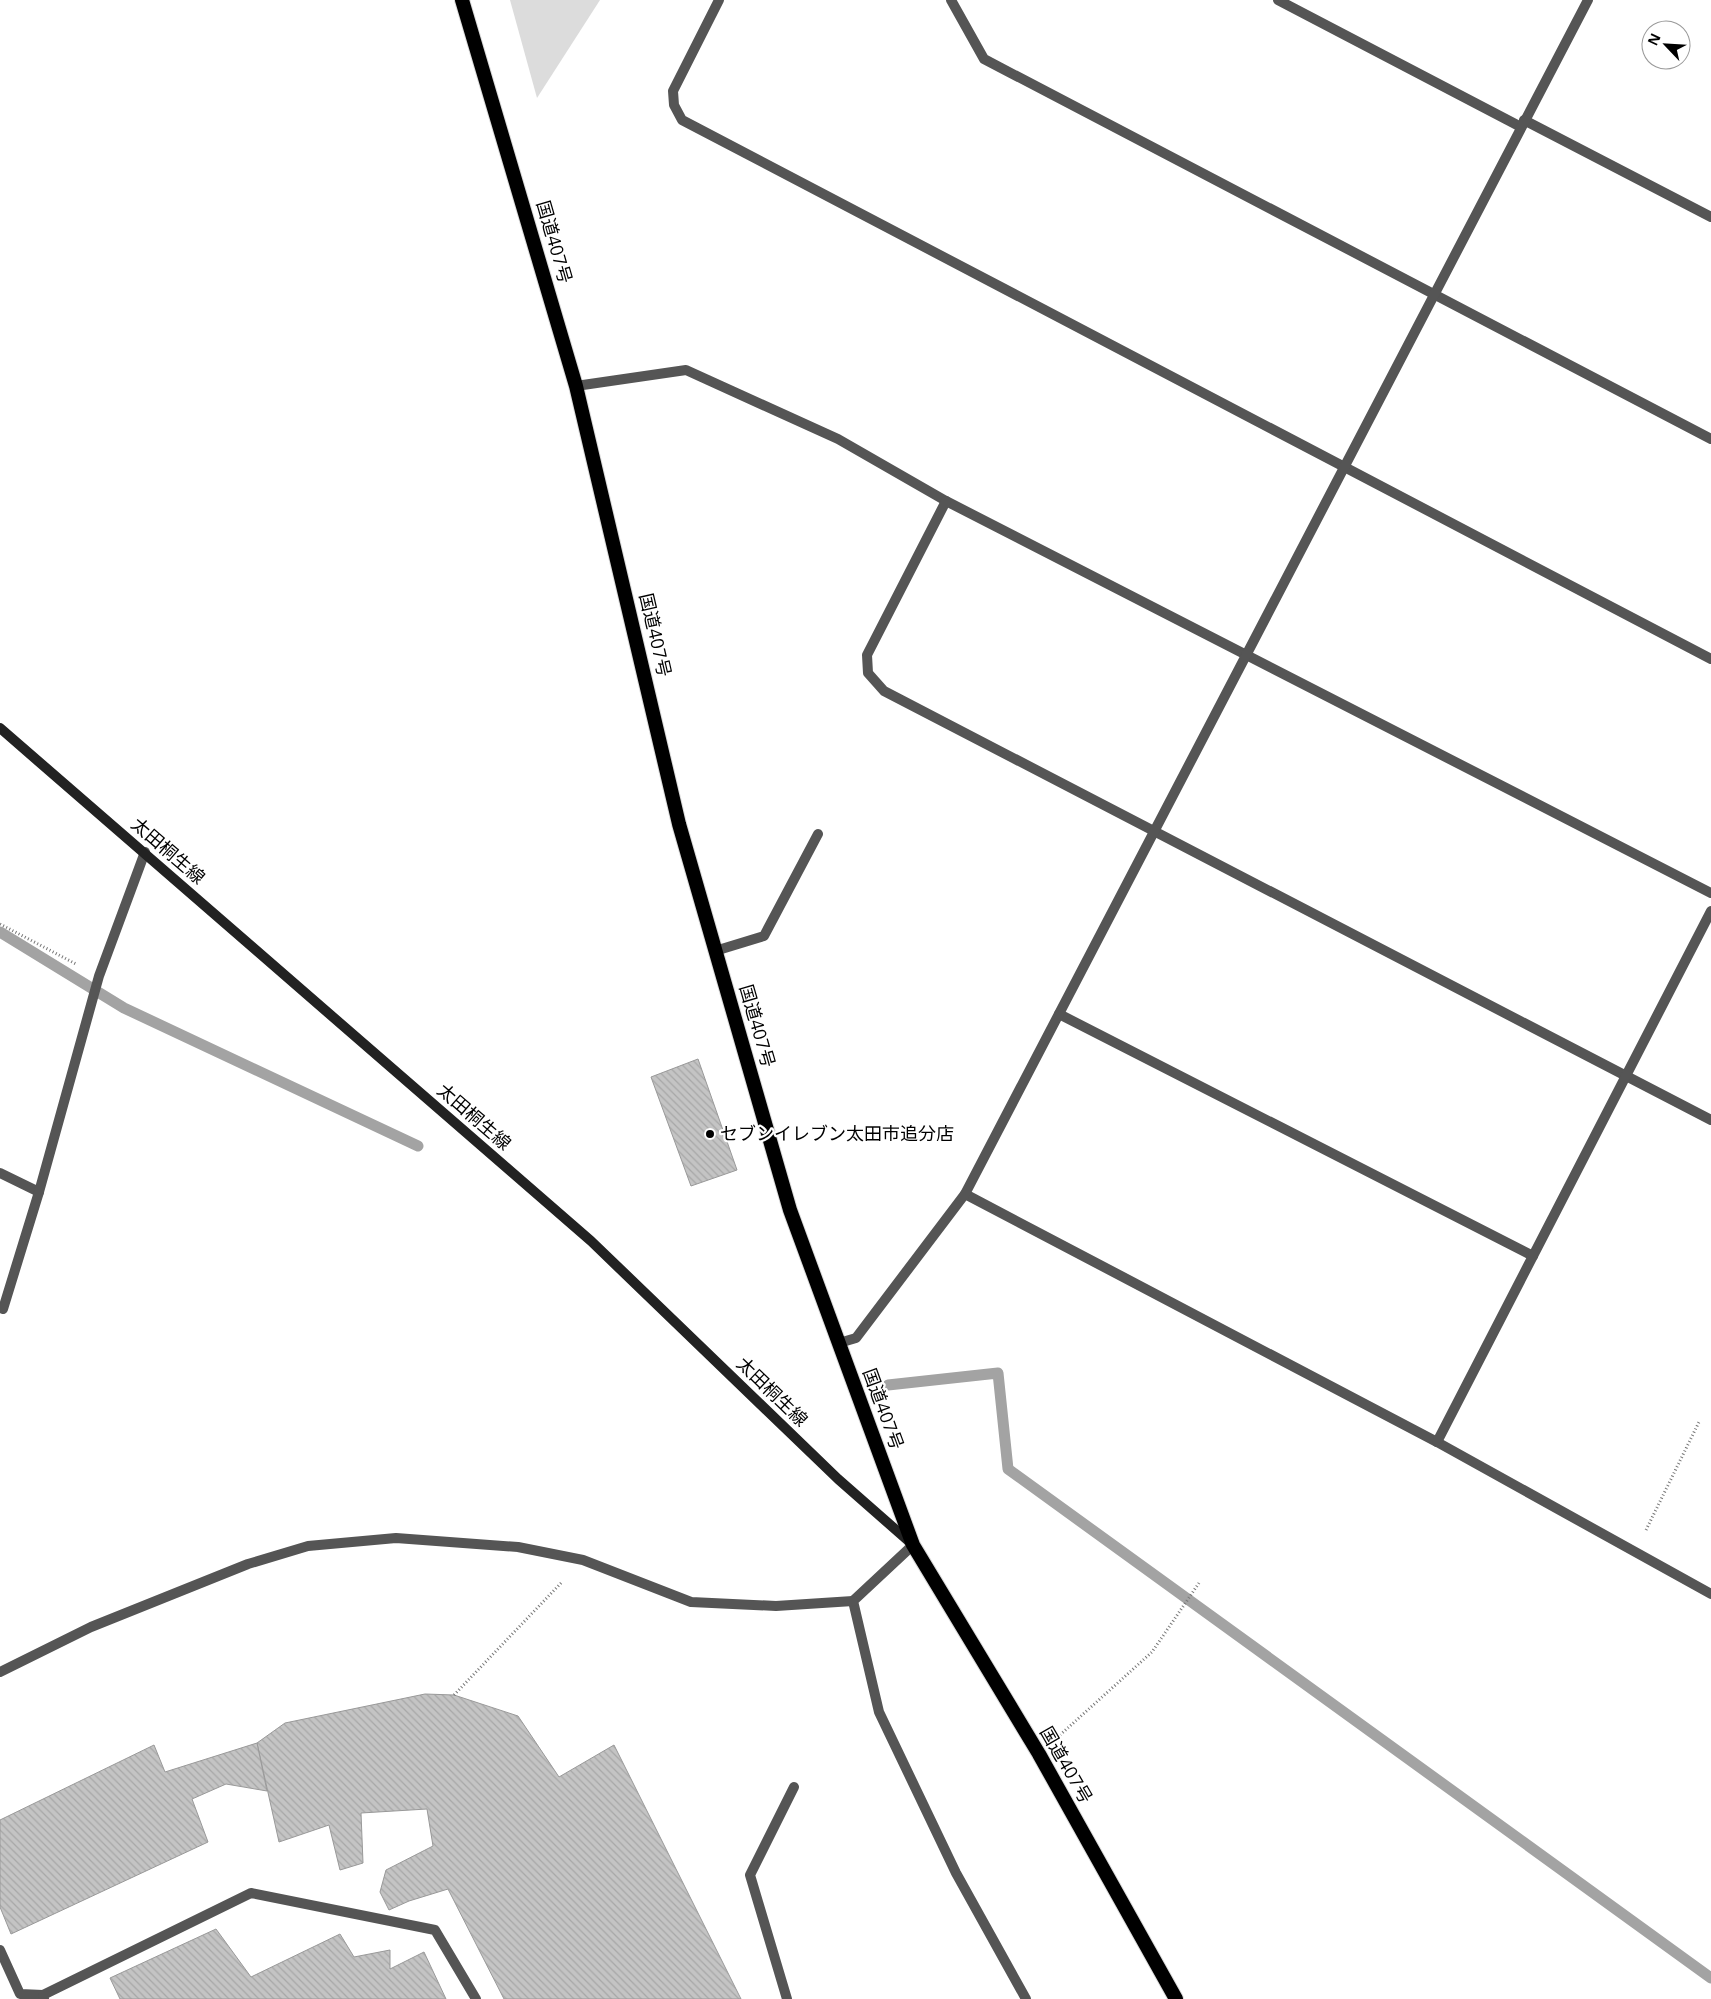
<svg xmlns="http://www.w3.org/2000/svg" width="1711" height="1999" viewBox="0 0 1711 1999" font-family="'Open Sans','Noto Sans JP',sans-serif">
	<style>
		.green { fill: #dcdcdc }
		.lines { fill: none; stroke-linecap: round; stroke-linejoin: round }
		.stream { stroke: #a3a3a3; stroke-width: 11 }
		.building { fill: url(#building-back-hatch); stroke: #999 }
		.trunk-casing { stroke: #dbdbdb; stroke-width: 16 }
		.path { stroke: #777; stroke-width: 3; stroke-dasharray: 1 2.5; stroke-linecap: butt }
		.service { stroke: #555; stroke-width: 10 }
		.minor { stroke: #555; stroke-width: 10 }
		.secondary { stroke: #222; stroke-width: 10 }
		.trunk { stroke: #000; stroke-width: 14 }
		.poi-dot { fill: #000; stroke: #fff; stroke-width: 2 }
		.labels { text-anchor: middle; stroke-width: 4.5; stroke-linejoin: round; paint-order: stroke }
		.street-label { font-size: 18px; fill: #000; stroke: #fff }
		.poi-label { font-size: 18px; fill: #000; stroke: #fff; text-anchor: start }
	</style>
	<defs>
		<pattern id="building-back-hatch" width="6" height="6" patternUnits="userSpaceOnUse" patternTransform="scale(1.25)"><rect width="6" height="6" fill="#c4c4c4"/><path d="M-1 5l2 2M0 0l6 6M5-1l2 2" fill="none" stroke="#a7a7a7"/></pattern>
	</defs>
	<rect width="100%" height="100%" fill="#fff"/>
	<polygon class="green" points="510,0 600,0 537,98"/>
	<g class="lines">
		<g class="stream">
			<polyline points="0,932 124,1008 418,1146"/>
			<polyline points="888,1385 998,1373 1008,1469 1711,1978"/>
		</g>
	</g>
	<g class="building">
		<polygon points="698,1059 737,1170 691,1186 651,1077"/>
		<polygon points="425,1694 454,1695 518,1716 559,1777 614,1745 741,1999 504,1999 448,1889 409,1901 389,1910 380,1892 386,1870 433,1846 427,1809 361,1813 363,1863 340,1870 329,1825 279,1842 257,1743 285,1723"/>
		<polygon points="257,1743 267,1791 226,1784 192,1799 208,1842 11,1934 0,1907 0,1820 154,1745 165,1772"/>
		<polygon points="216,1929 251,1977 340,1934 354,1957 390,1950 390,1969 424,1952 446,1999 120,1999 110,1978"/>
	</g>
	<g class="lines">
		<g class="trunk-casing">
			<polyline id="trunk" points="462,0 576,386 679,824 790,1210 913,1545 1039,1754 1176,1999"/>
		</g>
		<g class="path">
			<polyline points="0,924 76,964"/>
			<polyline points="1646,1530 1700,1420"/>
			<polyline points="454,1695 562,1582"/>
			<polyline points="1060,1735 1152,1652 1199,1583"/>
		</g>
		<g class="service">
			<polyline points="715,951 764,936 818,834"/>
			<polyline points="0,1950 20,1994 43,1995"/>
			<polyline points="44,1999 43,1995 251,1893 435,1930 476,1999"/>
			<polyline points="787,1999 750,1875 794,1787"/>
		</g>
		<g class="minor">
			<polyline points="719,0 673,91 674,105 682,120 1711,659"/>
			<polyline points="951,0 984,59 1711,439"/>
			<polyline points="1278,0 1521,127"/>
			<polyline points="1524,120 1711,217"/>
			<polyline points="576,386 686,370 838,439 946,501 1711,893"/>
			<polyline points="946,501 867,655 868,673 884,691 1711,1120"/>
			<polyline points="1059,1014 1533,1256"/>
			<polyline points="0,1173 39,1192"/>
			<polyline points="965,1194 1437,1442 1711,1594"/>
			<polyline points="3,1309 39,1192 99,976 145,852"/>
			<polyline points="839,1343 856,1338 965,1194 1588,0"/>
			<polyline points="1437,1442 1711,911"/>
			<polyline points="913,1545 853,1601 879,1712 956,1873 1026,1999"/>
			<polyline points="0,1672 91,1627 248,1564 308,1546 396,1538 518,1547 583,1560 691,1602 776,1606 853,1601"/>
		</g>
		<polyline class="secondary" points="0,728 591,1241 838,1479 912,1544"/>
		<use href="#trunk" class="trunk"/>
	</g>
	<circle class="poi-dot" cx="710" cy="1134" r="5"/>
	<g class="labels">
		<g class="street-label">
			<text transform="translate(554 242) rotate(74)" y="6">国道407号</text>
			<text transform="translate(655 635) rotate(77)" y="6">国道407号</text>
			<text transform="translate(168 851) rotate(41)" y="6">太田桐生線</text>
			<text transform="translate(757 1026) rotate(74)" y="6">国道407号</text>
			<text transform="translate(474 1117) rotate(41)" y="6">太田桐生線</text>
			<text transform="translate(772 1392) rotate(44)" y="6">太田桐生線</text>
			<text transform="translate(883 1409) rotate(70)" y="6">国道407号</text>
			<text transform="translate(1066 1765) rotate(60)" y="6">国道407号</text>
		</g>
		<g class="poi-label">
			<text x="720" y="1140">セブンイレブン太田市追分店</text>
		</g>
	</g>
	<g transform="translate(1666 45) rotate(295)"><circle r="24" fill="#ffffff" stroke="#999999"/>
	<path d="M0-4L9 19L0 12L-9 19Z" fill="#000000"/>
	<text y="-8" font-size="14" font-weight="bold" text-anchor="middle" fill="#000000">N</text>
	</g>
</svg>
